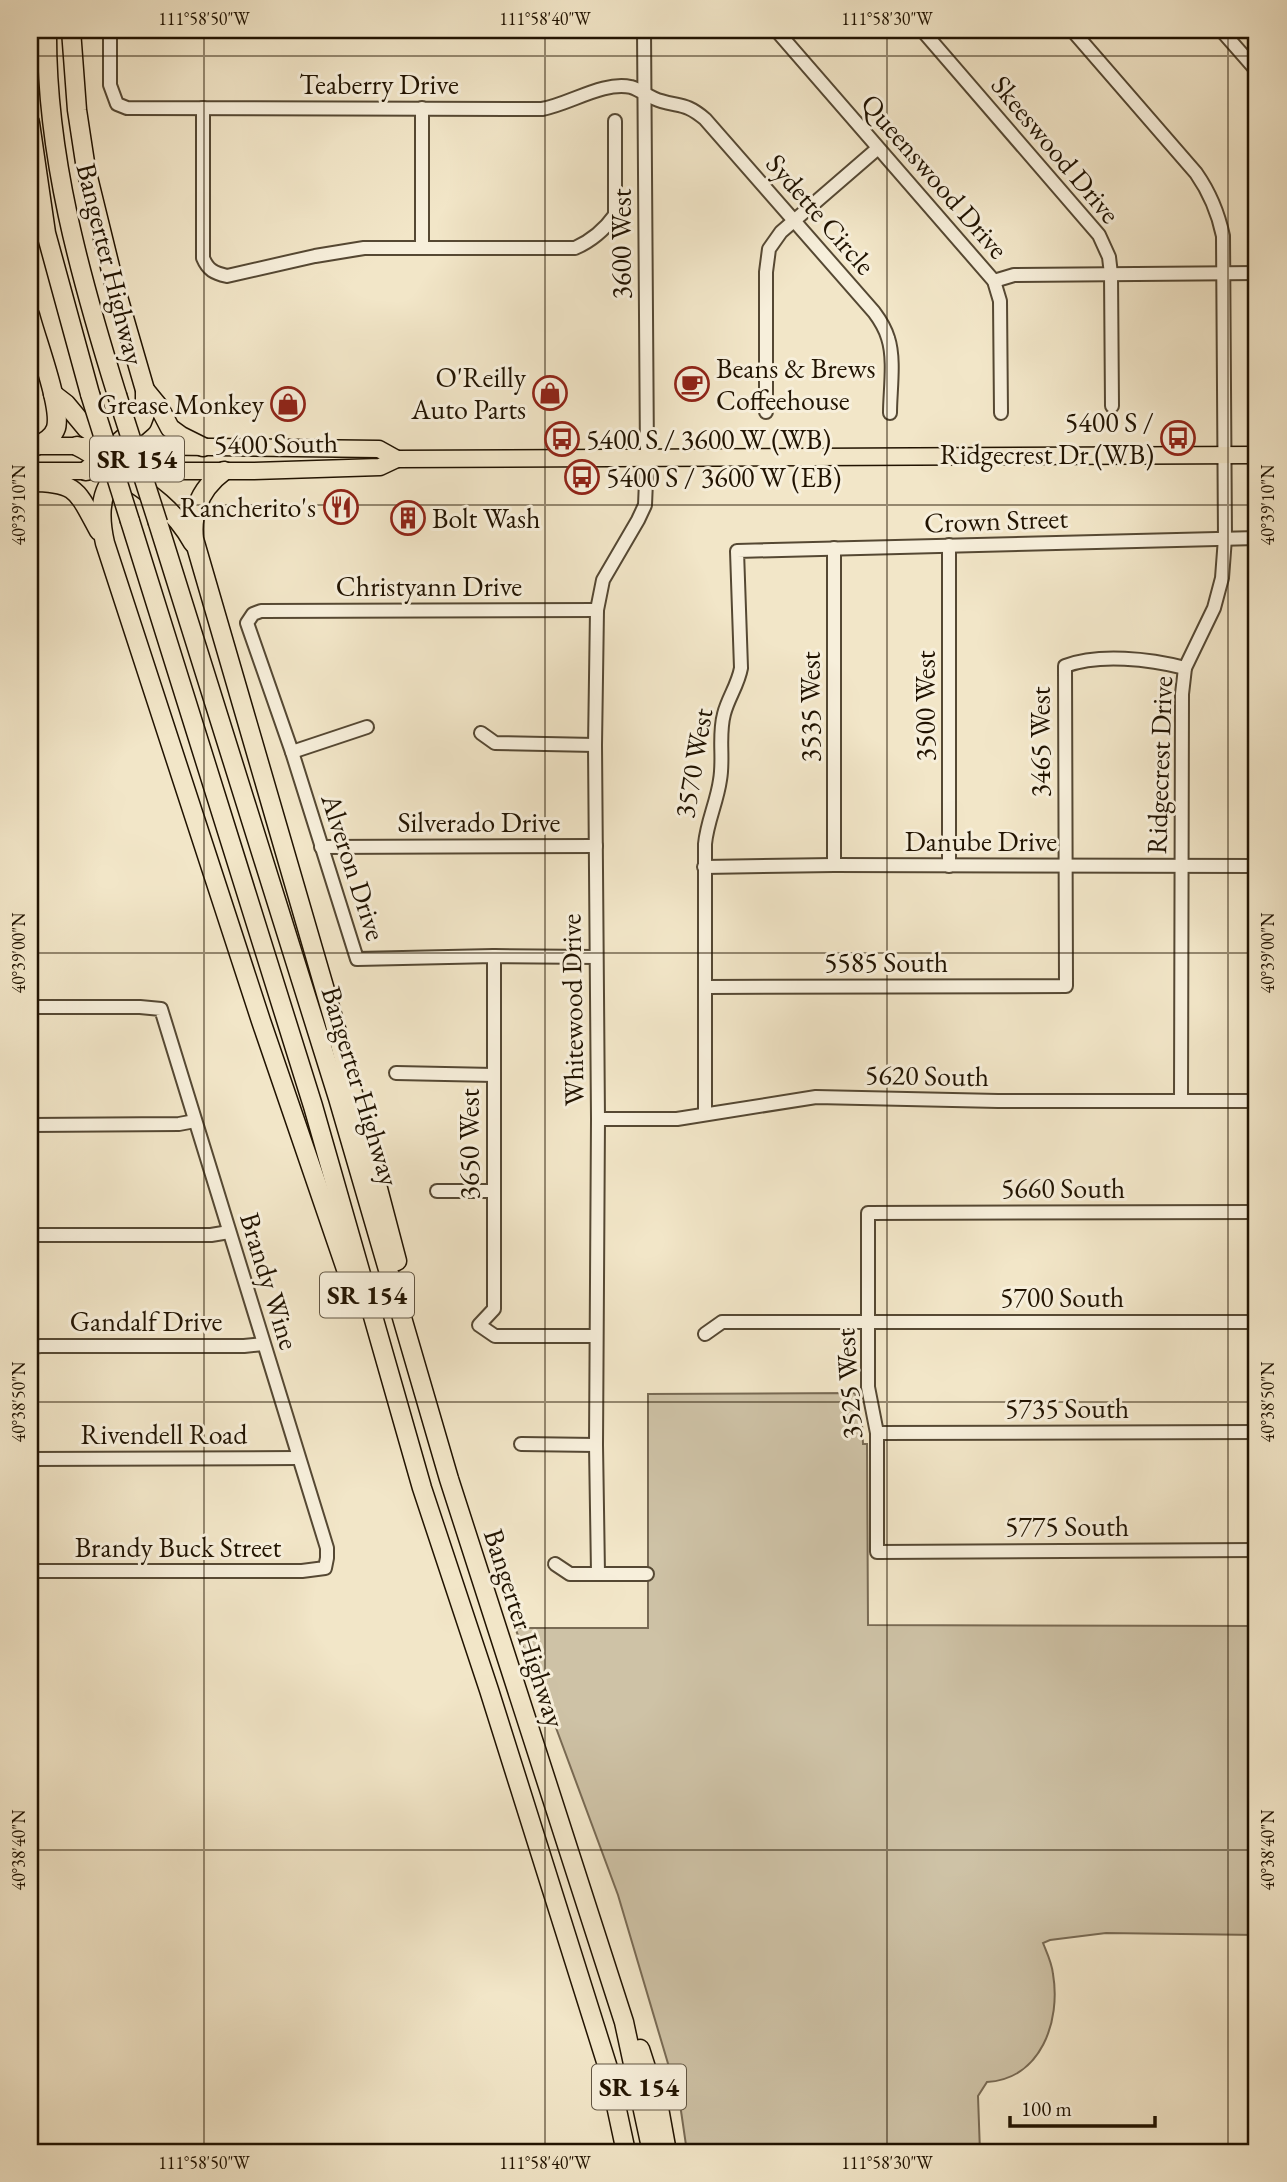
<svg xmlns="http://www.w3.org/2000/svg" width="1287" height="2182" viewBox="0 0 1287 2182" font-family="'EB Garamond',serif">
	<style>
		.green { fill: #cec2a6; stroke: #786a54; stroke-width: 2 }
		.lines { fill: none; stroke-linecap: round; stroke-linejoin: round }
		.minor-casing { stroke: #554833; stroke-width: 16 }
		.major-casing { stroke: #211301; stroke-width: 19 }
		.highway-casing { stroke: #211301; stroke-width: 21 }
		.minor { stroke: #f7efdb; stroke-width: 12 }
		.major { stroke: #f2e6c8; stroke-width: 16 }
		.highway { stroke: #f2e6c8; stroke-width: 18 }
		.highway-bridge-casing { stroke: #211301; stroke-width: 21; stroke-linecap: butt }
		.highway-bridge { stroke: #f2e6c8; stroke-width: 18 }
		.ticks { fill: none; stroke: #211301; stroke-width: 2; stroke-opacity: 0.45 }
		.labels { text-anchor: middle; stroke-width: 6; stroke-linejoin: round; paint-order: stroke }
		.shield { fill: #f7efdb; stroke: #615542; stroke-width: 2 }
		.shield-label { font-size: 26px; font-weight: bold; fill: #211301 }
		.street-label { font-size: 28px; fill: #211301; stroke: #f7efdb }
		.poi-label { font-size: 28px; fill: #211301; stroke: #f7efdb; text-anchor: start }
		.neatline { fill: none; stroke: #211301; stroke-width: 2.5 }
		.ticks-label { font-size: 18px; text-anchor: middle; fill: #211301 }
	</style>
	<rect width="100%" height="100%" fill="#f2e6c8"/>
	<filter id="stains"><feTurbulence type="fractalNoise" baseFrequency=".00286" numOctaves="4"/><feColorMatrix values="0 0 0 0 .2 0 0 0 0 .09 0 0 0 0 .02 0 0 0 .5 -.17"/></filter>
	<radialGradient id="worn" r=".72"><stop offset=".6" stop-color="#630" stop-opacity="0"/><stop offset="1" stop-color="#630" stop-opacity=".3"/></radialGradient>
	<path class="green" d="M855 1393 862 1424 863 1444H867L868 1625 1257 1626V1935L1106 1933 1050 1940 1043 1943C1047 1953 1052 1963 1053 1974 1061 2021 1041 2079 987 2082L978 2096 980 2152H687L680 2104 618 1895 552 1717 515 1628H648V1394Z"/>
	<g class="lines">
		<g class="minor-casing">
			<g id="minor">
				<path d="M110 30V85L117 104 127 108 542 109C570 104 603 81 631 87 641 90 650 98 661 101 681 107 686 103 705 119L874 312C880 320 885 328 888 338 895 359 890 391 890 413"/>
				<polyline points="776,30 994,281 1000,301 1001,413"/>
				<polyline points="922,30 1099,235 1109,257 1111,274 1112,406"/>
				<path d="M1072 30 1196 173C1210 193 1218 212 1223 236L1225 538 1222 578 1214 608 1185 668 1182 694 1181 1101"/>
				<polyline points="1221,30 1257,71"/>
				<path d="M203 108V258C208 270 214 273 227 276L315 256 364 248H575C591 241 605 229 615 215V121"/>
				<polyline points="422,108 422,248"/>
				<polyline points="994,281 1014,275 1257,273"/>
				<polyline points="766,412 766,272 769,249 781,232 877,149"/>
				<polyline points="949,545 949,866"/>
				<polyline points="834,548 834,865"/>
				<polyline points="481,733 495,743 595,745"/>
				<polyline points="292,752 367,727"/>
				<polyline points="321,847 596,846"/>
				<polyline points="704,867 834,865 1257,866"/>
				<polyline points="494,956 494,1309 479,1325 495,1336 596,1336"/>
				<polyline points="596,957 494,956 357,959 292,752 247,623 253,614 261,611 597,610"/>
				<path d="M706 987 1066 986 1065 666C1099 653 1150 659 1185 668"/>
				<polyline points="30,1007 140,1007 161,1009 327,1548 327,1558 325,1568 302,1571 30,1571"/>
				<polyline points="396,1073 494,1075"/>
				<path d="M705 1114V844C707 822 717 802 720 780 724 758 718 736 724 714 728 698 738 685 741 668L737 551 1257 538"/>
				<polyline points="598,1119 677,1119 816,1097 998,1101 1257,1101"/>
				<polyline points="30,1125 179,1124 195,1121"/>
				<polyline points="437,1191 493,1191"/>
				<polyline points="1257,1212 868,1213 868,1387 877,1433 877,1552 1257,1550"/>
				<polyline points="30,1235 211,1235 229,1232"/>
				<polyline points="705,1334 722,1322 1257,1322"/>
				<polyline points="30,1347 41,1346 244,1346 263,1344"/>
				<polyline points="877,1433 1257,1432"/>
				<polyline points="521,1444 596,1445"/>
				<polyline points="30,1459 298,1458"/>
				<polyline points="555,1564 570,1574 647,1574"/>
				<polyline points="598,1573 596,1445 598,1119 595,745 597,610 603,580 638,520 645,505 647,457 644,30"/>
			</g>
		</g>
		<g class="major-casing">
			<g id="major">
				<polyline points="34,446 89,446"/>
				<polyline points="125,446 379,449 397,459"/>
				<polyline points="30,471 254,471 380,467 397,459 1257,455"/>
			</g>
		</g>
		<g class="highway-casing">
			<g id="highway">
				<path d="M47 30C46 155 80 276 117 395"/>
				<polyline points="71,30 77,110 86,169 114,283 145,390 145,414 142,422 86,471"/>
				<polyline points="30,123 46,233 90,394"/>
				<path d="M30 315C36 339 62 407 56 428 53 437 45 442 36 446"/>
				<polyline points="145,390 159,407 170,428 181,436 203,447"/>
				<polyline points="53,394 66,404 86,428 112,446"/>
				<path d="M77 446C92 453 104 463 118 473 149 492 175 510 193 543"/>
				<path d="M138 446C108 481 94 495 105 543L261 1021 359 1307"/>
				<path d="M224 471C201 488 191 511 194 539L334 1021 397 1261"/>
				<path d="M30 482C78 482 77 491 99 531"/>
				<polyline points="130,521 313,1106 422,1488 489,1690 608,2068 626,2152"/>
				<polyline points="158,523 338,1098 449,1479 624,2022 652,2152"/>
				<polyline points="640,2049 659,2108 667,2152"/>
			</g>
		</g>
		<use href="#minor" class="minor"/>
		<use href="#major" class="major"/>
		<use href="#highway" class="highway"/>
		<g class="highway-bridge-casing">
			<g id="highway-bridge">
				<polyline points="90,394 130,521"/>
				<polyline points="117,395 158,523"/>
			</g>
		</g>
		<use href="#highway-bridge" class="highway-bridge"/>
	</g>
	<path class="ticks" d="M204 30V2152M545 30V2152M887 30V2152M1228 30V2152M30 56H1257M30 505H1257M30 953H1257M30 1402H1257M30 1850H1257"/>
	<defs>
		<g id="cafe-ring" transform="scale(1.75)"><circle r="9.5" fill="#f7efdb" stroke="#8f2418" stroke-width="1.5"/><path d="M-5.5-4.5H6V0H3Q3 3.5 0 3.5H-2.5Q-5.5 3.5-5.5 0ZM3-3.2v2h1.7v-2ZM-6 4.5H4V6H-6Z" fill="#8f2418"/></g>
		<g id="shop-ring" transform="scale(1.75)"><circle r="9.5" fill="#f7efdb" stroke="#8f2418" stroke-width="1.5"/><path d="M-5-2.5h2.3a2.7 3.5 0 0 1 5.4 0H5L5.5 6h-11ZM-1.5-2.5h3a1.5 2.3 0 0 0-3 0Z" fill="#8f2418"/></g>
		<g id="bus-ring" transform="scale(1.75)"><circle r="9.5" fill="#f7efdb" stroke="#8f2418" stroke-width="1.5"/><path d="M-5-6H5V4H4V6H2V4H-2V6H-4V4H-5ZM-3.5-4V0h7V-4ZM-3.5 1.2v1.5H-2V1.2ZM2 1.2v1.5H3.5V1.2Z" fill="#8f2418"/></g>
		<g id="restaurant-ring" transform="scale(1.75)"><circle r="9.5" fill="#f7efdb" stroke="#8f2418" stroke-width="1.5"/><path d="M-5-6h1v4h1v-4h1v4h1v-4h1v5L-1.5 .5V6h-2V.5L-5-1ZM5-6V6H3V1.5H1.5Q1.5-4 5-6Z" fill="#8f2418"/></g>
		<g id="building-ring" transform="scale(1.75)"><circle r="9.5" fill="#f7efdb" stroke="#8f2418" stroke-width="1.5"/><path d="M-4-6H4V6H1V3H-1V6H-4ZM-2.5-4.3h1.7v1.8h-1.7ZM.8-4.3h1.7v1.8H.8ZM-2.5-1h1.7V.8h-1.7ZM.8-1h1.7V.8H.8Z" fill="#8f2418"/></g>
	</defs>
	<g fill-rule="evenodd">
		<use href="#cafe-ring" x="692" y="384"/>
		<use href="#shop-ring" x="550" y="393"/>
		<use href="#shop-ring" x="288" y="404"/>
		<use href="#bus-ring" x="1178" y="438"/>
		<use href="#bus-ring" x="562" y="439"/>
		<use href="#bus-ring" x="582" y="477"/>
		<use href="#restaurant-ring" x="341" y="507"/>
		<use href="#building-ring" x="408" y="518"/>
	</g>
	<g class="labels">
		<g class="shield">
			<rect x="90" y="436.5" width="94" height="45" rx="5"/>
			<rect x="320" y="1272.5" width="94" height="45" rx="5"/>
			<rect x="592" y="2064.5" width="94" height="45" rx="5"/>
		</g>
		<g class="shield-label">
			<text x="137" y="468">SR 154</text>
			<text x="367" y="1304">SR 154</text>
			<text x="639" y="2096">SR 154</text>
		</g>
		<g class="street-label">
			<text x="379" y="94">Teaberry Drive</text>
			<text transform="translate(1056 149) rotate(50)" y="10">Skeeswood Drive</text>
			<text transform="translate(935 176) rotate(49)" y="10">Queenswood Drive</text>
			<text transform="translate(821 214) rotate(49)" y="10">Sydette Circle</text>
			<text transform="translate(621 244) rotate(-90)" y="10">3600 West</text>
			<text transform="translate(111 264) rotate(76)" y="10">Bangerter Highway</text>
			<text transform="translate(276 443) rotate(-1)" y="10">5400 South</text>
			<text transform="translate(996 520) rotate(-2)" y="10">Crown Street</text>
			<text x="429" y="596">Christyann Drive</text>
			<text transform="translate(925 706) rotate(-90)" y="10">3500 West</text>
			<text transform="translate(810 707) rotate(-90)" y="10">3535 West</text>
			<text transform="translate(1040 742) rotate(-90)" y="10">3465 West</text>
			<text transform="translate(693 763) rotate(-80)" y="10">3570 West</text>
			<text transform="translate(1159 765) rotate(-88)" y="10">Ridgecrest Drive</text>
			<text x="479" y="832">Silverado Drive</text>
			<text x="981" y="851">Danube Drive</text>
			<text transform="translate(354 867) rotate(72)" y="10">Alveron Drive</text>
			<text x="886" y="972">5585 South</text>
			<text transform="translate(572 1010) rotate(-91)" y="10">Whitewood Drive</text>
			<text transform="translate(927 1075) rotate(1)" y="10">5620 South</text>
			<text transform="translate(361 1086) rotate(73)" y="10">Bangerter Highway</text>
			<text transform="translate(469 1144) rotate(-90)" y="10">3650 West</text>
			<text x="1063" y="1198">5660 South</text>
			<text transform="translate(270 1281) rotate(73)" y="10">Brandy Wine</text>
			<text x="1062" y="1307">5700 South</text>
			<text x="146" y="1331">Gandalf Drive</text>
			<text transform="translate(848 1384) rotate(-94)" y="10">3525 West</text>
			<text x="1067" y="1418">5735 South</text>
			<text x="164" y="1444">Rivendell Road</text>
			<text x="1067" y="1536">5775 South</text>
			<text x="178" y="1557">Brandy Buck Street</text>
			<text transform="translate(525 1628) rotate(72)" y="10">Bangerter Highway</text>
		</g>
		<g class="poi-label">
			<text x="716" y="378">Beans &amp; Brews<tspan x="716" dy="32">Coffeehouse</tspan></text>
			<text x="526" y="387" text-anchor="end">O'Reilly<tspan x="526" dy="32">Auto Parts</tspan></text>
			<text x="264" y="414" text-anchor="end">Grease Monkey</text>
			<text x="1154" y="432" text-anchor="end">5400 S /<tspan x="1154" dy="32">Ridgecrest Dr (WB)</tspan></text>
			<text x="586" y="449">5400 S / 3600 W (WB)</text>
			<text x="606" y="487">5400 S / 3600 W (EB)</text>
			<text x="316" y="517" text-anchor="end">Rancherito's</text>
			<text x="432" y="528">Bolt Wash</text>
		</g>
	</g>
	<rect width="1287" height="2182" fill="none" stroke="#f2e6c8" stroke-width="77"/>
	<path d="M1010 2116v10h145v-10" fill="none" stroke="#211301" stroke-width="3.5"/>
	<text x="1021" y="2116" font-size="21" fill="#211301" stroke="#f7efdb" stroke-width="5" paint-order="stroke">100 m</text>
	<rect x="38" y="38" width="1210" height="2106" class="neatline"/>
	<g class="ticks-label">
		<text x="204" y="25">111°58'50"W</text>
		<text x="545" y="25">111°58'40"W</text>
		<text x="887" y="25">111°58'30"W</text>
		<text transform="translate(19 505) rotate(-90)" y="6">40°39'10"N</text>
		<text transform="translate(1268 505) rotate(-90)" y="6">40°39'10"N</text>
		<text transform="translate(19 953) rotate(-90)" y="6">40°39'00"N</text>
		<text transform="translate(1268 953) rotate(-90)" y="6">40°39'00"N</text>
		<text transform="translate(19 1402) rotate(-90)" y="6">40°38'50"N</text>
		<text transform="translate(1268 1402) rotate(-90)" y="6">40°38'50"N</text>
		<text transform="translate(19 1850) rotate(-90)" y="6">40°38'40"N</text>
		<text transform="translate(1268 1850) rotate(-90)" y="6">40°38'40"N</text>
		<text x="204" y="2169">111°58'50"W</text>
		<text x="545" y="2169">111°58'40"W</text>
		<text x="887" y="2169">111°58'30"W</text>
	</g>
	<rect width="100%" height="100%" filter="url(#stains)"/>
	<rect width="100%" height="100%" fill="url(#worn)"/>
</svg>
